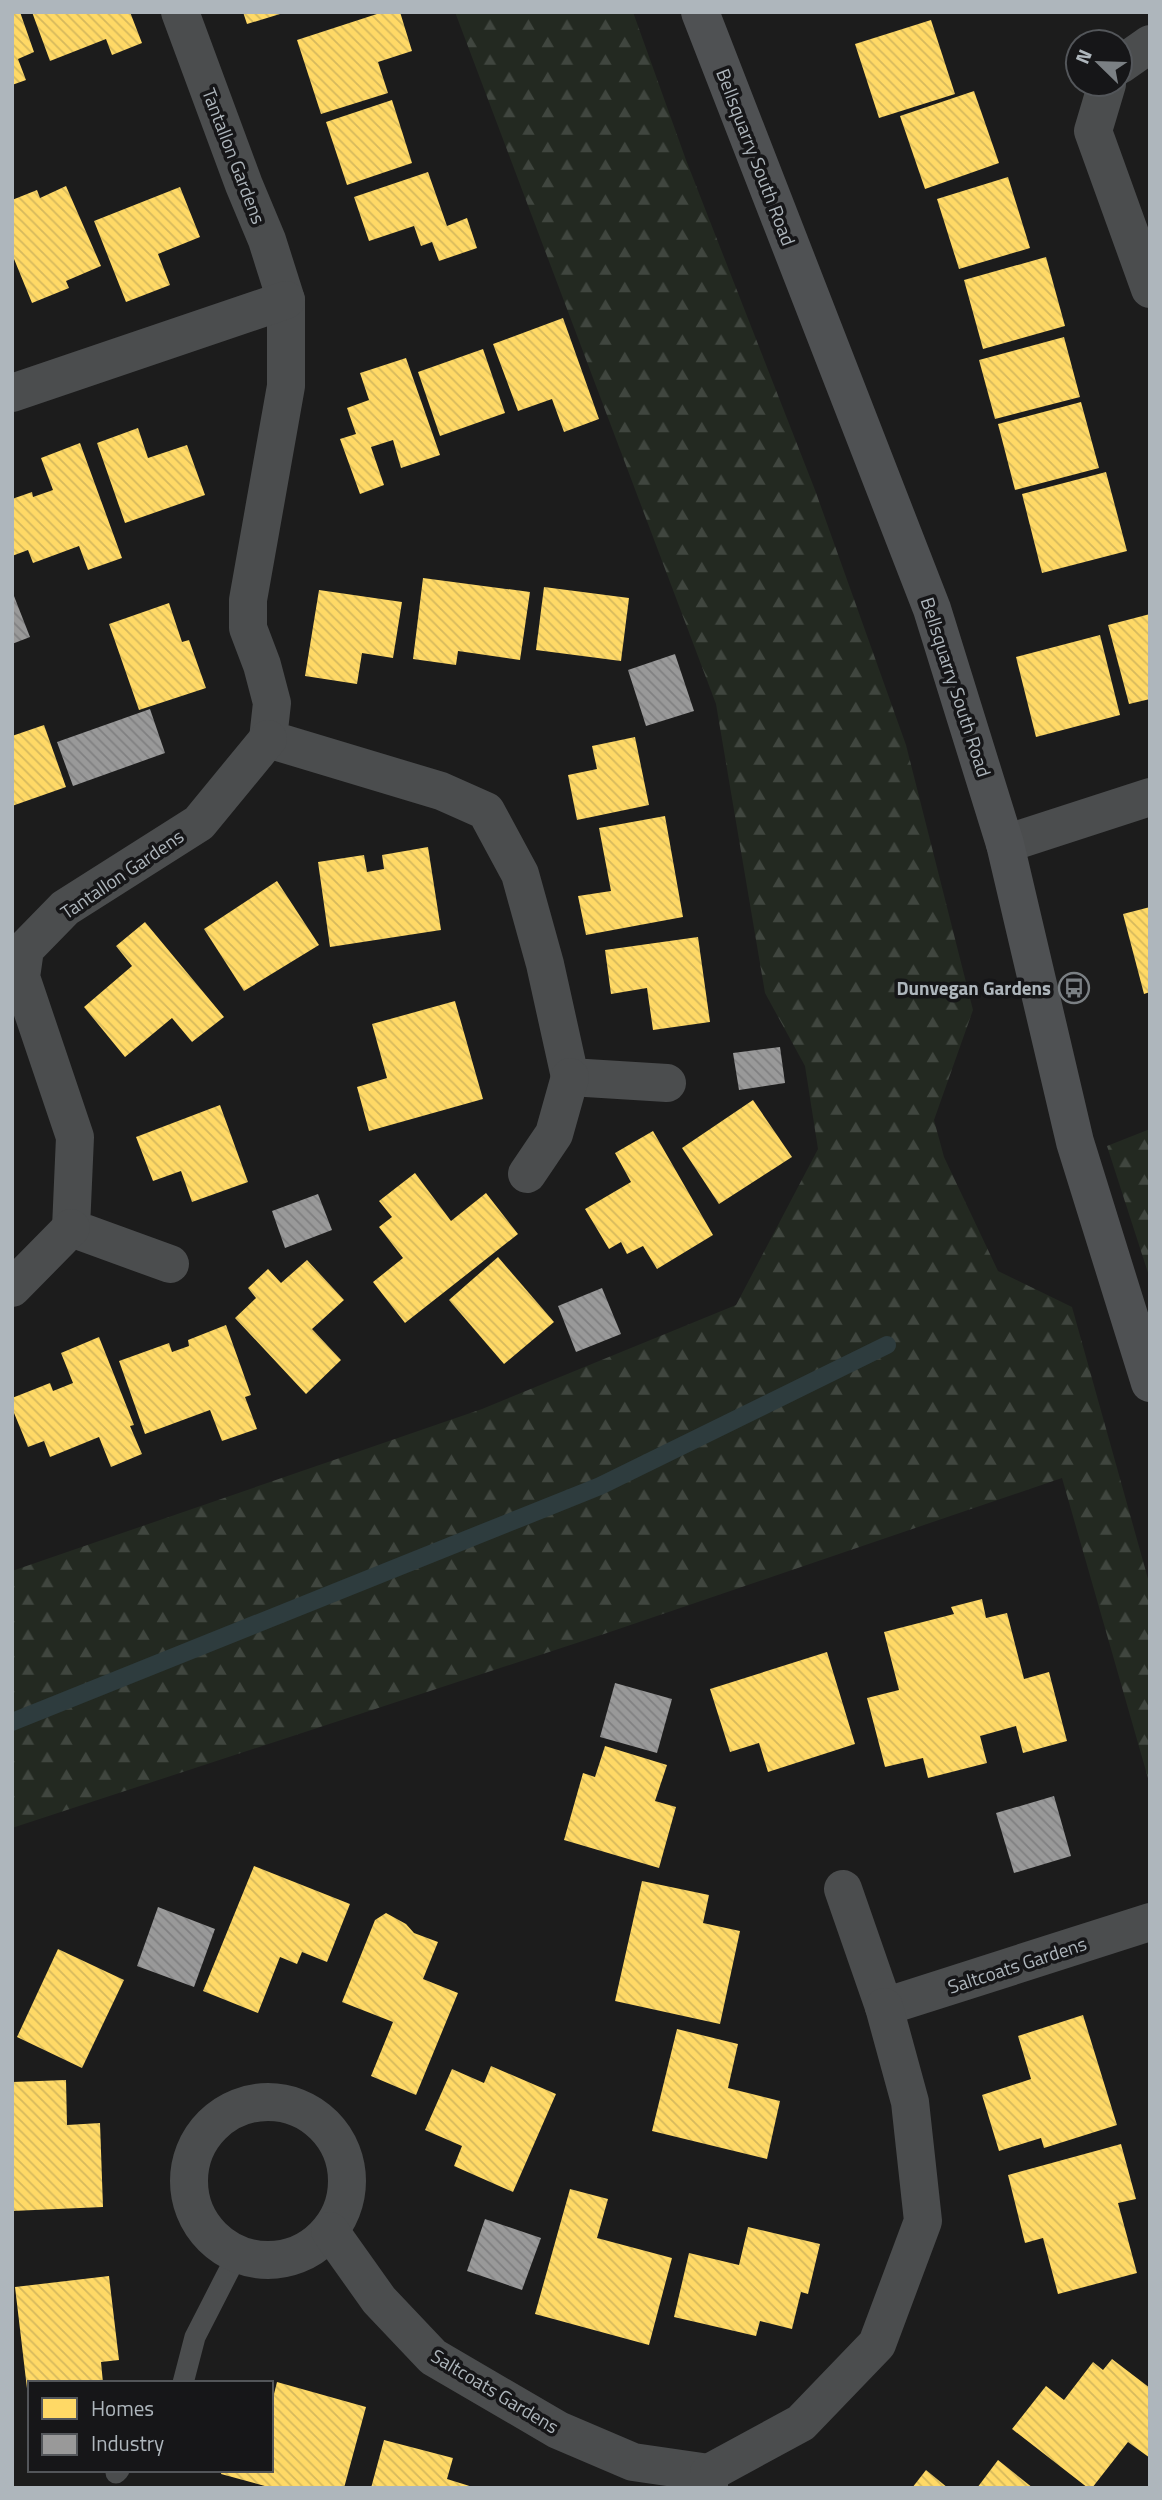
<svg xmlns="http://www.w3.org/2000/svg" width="1162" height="2500" viewBox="0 0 1162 2500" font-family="'Titillium Web',sans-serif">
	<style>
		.forest { fill: url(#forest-firs) }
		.homes { fill: url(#homes-back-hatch) }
		.industry { fill: url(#industry-back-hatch) }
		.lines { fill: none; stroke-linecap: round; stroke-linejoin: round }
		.stream { stroke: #2e3c3e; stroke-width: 18 }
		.lane { stroke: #4b4d4e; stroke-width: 21 }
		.street { stroke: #4b4d4e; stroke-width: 38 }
		.secondary { stroke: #4f5153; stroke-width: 38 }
		.labels { text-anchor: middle; stroke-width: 7; stroke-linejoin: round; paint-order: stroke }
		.street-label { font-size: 19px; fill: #aeb6bc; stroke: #161618 }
		.poi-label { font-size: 19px; font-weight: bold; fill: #aeb6bc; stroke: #161618; text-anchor: end }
	</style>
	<defs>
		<pattern id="forest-firs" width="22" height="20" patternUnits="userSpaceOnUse" patternTransform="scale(1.75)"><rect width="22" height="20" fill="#232921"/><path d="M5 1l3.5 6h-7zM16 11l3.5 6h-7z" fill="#40463f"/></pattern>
		<pattern id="homes-back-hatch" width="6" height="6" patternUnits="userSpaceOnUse" patternTransform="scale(1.75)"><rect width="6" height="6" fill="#ffd966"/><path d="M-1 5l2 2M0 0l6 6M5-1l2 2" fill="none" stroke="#d6b95d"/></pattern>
		<pattern id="industry-back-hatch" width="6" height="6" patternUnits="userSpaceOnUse" patternTransform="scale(1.75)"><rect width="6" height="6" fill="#999"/><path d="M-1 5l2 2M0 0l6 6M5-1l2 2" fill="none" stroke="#808081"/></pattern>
	</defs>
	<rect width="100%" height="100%" fill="#1c1c1c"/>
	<g class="forest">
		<polygon points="455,12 633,12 686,160 815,490 906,745 973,1010 934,1120 944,1157 998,1271 1072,1307 1150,1586 1150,1785 1062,1478 604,1634 12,1828 12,1571 482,1409 736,1305 818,1149 805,1066 765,993 716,704"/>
		<polygon points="1150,1129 1150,1279 1107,1146"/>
	</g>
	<g class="homes">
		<polygon points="12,12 20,12 34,52 18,59 26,80 12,85"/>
		<polygon points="32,12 130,12 142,43 112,55 106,39 50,61"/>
		<polygon points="243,12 279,12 280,14 247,24"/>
		<polygon points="383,12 400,12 412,51 378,62 388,93 321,114 297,40"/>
		<polygon points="931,20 955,94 879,118 855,44"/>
		<polygon points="974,91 999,163 925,189 900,116"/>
		<polygon points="392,100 412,163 347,185 326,122"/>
		<polygon points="428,172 447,226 467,218 477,248 439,261 432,242 421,246 414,226 369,241 354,197"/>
		<polygon points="1008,177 1030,248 959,269 937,199"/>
		<polygon points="66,186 101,266 66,281 69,288 32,303 12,254 12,200 37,190 40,198"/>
		<polygon points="180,187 200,237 158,254 170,285 126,302 94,221"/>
		<polygon points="1046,257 1065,326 983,349 964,280"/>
		<polygon points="563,318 599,419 564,432 552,399 518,411 493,344"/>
		<polygon points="1064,337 1080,397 995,419 979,360"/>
		<polygon points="483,349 505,413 440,436 418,372"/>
		<polygon points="406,358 440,455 401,468 393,440 371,447 384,485 360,494 340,439 356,434 347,408 369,400 360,373"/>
		<polygon points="1081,402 1099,468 1015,490 998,424"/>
		<polygon points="138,428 148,458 187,445 205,495 125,523 97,443"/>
		<polygon points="80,443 122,558 88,570 79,546 33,563 28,550 12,556 12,499 32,492 33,497 53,490 41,458"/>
		<polygon points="1106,472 1127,551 1042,573 1022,494"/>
		<polygon points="423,578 530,592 520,660 458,651 456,665 413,659"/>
		<polygon points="544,587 629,598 621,661 536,650"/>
		<polygon points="319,590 402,602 393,658 362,653 357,684 305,676"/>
		<polygon points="169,603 182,642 189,640 206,688 139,710 109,624"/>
		<polygon points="1150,614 1150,699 1129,704 1108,625"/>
		<polygon points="1100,635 1120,715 1036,737 1016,657"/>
		<polygon points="44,725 66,787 12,806 12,736"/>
		<polygon points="635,737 649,805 577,820 568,775 597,769 592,746"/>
		<polygon points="665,816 683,917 586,935 578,896 611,891 599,828"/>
		<polygon points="428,847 441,930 330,947 318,862 364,855 367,872 384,869 382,855"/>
		<polygon points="277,881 319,945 244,991 204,929"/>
		<polygon points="1150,907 1150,992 1144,994 1123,914"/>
		<polygon points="145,922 224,1017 192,1042 172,1018 125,1057 84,1007 132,966 116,946"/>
		<polygon points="698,937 710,1022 653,1030 647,988 611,994 605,950"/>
		<polygon points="455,1001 483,1099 369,1131 357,1087 387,1078 372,1024"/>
		<polygon points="753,1100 792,1157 719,1204 682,1148"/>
		<polygon points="220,1105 248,1182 192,1202 181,1171 153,1181 136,1137"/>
		<polygon points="653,1131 713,1235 657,1269 643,1246 627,1254 621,1242 609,1249 585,1209 631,1182 615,1153"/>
		<polygon points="415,1173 451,1221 486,1193 518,1234 405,1323 373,1282 403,1258 379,1227 392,1217 379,1201"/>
		<polygon points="498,1257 554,1322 504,1364 449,1300"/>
		<polygon points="307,1260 344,1300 312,1329 341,1360 306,1394 235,1318 256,1298 248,1288 268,1269 281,1283"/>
		<polygon points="226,1325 251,1395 245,1397 257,1429 222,1441 210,1410 145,1434 119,1361 169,1343 172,1352 189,1346 188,1340"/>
		<polygon points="99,1337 134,1425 130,1426 142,1454 111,1467 99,1437 50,1457 44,1441 28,1447 12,1408 12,1398 50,1383 53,1391 73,1383 61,1353"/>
		<polygon points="982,1599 986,1618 1007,1613 1024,1679 1049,1672 1067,1741 1023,1753 1016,1726 980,1736 987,1763 928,1778 923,1758 885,1767 867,1698 899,1690 884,1632 954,1614 951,1607"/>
		<polygon points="827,1652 855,1744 768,1772 759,1743 730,1752 710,1689"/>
		<polygon points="605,1746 667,1765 655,1801 676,1807 659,1868 564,1840 583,1773 595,1777"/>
		<polygon points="254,1866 350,1904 327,1962 302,1952 297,1964 280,1957 258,2013 203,1991"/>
		<polygon points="642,1881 709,1895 703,1923 740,1931 720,2024 615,2001"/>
		<polygon points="386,1913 406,1924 414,1933 438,1942 423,1979 458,1993 416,2095 371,2076 393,2022 342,2002 375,1920"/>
		<polygon points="58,1949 124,1980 82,2068 17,2037"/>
		<polygon points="1083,2015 1117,2125 1044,2148 1041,2138 999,2151 982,2095 1031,2079 1018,2036"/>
		<polygon points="677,2029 738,2044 728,2088 780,2101 767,2159 652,2131"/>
		<polygon points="491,2066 556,2094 513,2192 454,2166 462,2146 425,2130 452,2069 484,2083"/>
		<polygon points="66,2080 67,2125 100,2123 103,2207 12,2211 12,2082"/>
		<polygon points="1121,2144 1136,2199 1118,2203 1137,2273 1058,2294 1043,2238 1025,2243 1008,2175"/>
		<polygon points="570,2189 608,2199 597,2238 672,2258 649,2345 535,2314"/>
		<polygon points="748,2227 820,2244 808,2294 801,2292 792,2329 760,2321 756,2336 674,2317 689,2253 739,2265"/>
		<polygon points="109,2276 119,2360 101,2362 103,2383 30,2383 28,2397 15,2287"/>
		<polygon points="1112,2359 1150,2388 1150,2458 1128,2442 1092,2488 1088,2488 1012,2429 1046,2386 1064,2400 1093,2362 1103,2370"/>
		<polygon points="277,2382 366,2407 344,2488 272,2488 221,2474 222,2470 271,2470 271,2394 274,2394"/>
		<polygon points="384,2440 453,2458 447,2479 476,2488 371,2488"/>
		<polygon points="998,2460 1033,2488 977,2488"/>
		<polygon points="926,2470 948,2488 912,2488"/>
	</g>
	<g class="industry">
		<polygon points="12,591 30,637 12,644"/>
		<polygon points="675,654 694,711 646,726 628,670"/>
		<polygon points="150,709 165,753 73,786 57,742"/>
		<polygon points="780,1047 785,1083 739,1090 733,1053"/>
		<polygon points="318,1194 332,1230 285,1248 272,1211"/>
		<polygon points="602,1288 621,1334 576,1352 558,1306"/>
		<polygon points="615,1683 672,1699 657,1753 600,1737"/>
		<polygon points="1054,1796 1071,1856 1014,1873 996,1813"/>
		<polygon points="158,1907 215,1929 194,1987 137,1966"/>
		<polygon points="485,2219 541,2238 522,2290 467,2271"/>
	</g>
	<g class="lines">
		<polyline class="stream" points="12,1722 600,1486 887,1345"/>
		<g class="lane">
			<polyline points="183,2383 195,2337 237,2255"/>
			<polyline points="116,2473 119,2470"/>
		</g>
		<g class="street">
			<polyline points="180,12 244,185 267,240 286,300 286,386 248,600 248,628 262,665 272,703 268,739 441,791 486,811 520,874 545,964 570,1077 667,1083"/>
			<polyline points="1120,65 1150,44"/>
			<polyline points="1107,84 1093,131 1150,289"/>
			<polyline points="12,393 286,300"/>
			<polyline points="1005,844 1150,797"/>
			<polyline points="527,1174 554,1134 570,1077"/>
			<polyline points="170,1264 71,1228 75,1137 21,977 25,949 65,908 199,823 268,739"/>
			<polyline points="12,1288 71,1228"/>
			<polyline points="843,1889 884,2007 1150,1922"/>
			<circle cx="268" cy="2181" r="79"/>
			<polyline points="330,2231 379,2300 433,2357 558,2430 633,2462 709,2473"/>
			<polyline points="709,2488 709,2473 801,2423 877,2344 923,2221 910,2102 884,2007"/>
		</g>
		<polyline class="secondary" points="700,12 932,609 1005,844 1075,1142 1150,1383"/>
	</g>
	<defs>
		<g id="bus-ring" transform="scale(1.575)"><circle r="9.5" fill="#161618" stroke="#7b8084" stroke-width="1.5"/><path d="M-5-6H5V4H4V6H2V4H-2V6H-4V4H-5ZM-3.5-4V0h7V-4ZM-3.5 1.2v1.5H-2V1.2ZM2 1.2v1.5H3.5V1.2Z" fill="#7b8084"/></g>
	</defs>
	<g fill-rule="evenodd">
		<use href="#bus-ring" x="1074" y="988"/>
	</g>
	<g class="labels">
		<g class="street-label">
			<text transform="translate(234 156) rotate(69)" y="7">Tantallon Gardens</text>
			<text transform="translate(756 157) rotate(69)" y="7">Bellsquarry South Road</text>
			<text transform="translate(956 687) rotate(72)" y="7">Bellsquarry South Road</text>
			<text transform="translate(122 874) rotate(-34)" y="7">Tantallon Gardens</text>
			<text transform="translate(1017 1965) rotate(-18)" y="7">Saltcoats Gardens</text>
			<text transform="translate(495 2391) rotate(31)" y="7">Saltcoats Gardens</text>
		</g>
		<g class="poi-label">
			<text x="1051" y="995">Dunvegan Gardens</text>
		</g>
	</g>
	<rect width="1162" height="2500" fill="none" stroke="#aeb6bc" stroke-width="28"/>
	<rect x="28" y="2381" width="245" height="91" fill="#161618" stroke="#53565a" stroke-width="2"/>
	<rect x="42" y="2398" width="35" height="21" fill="#ffd966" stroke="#53565a" stroke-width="2"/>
	<text x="91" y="2416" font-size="21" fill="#aeb6bc">Homes</text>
	<rect x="42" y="2434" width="35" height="21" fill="#999999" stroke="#53565a" stroke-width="2"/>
	<text x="91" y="2451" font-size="21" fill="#aeb6bc">Industry</text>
	<g transform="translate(1099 63) rotate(293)"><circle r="33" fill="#161618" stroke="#53565a" stroke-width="2"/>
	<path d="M0-5L12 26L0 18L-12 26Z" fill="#7b8084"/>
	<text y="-10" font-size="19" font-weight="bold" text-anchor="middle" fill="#aeb6bc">N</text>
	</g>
</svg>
